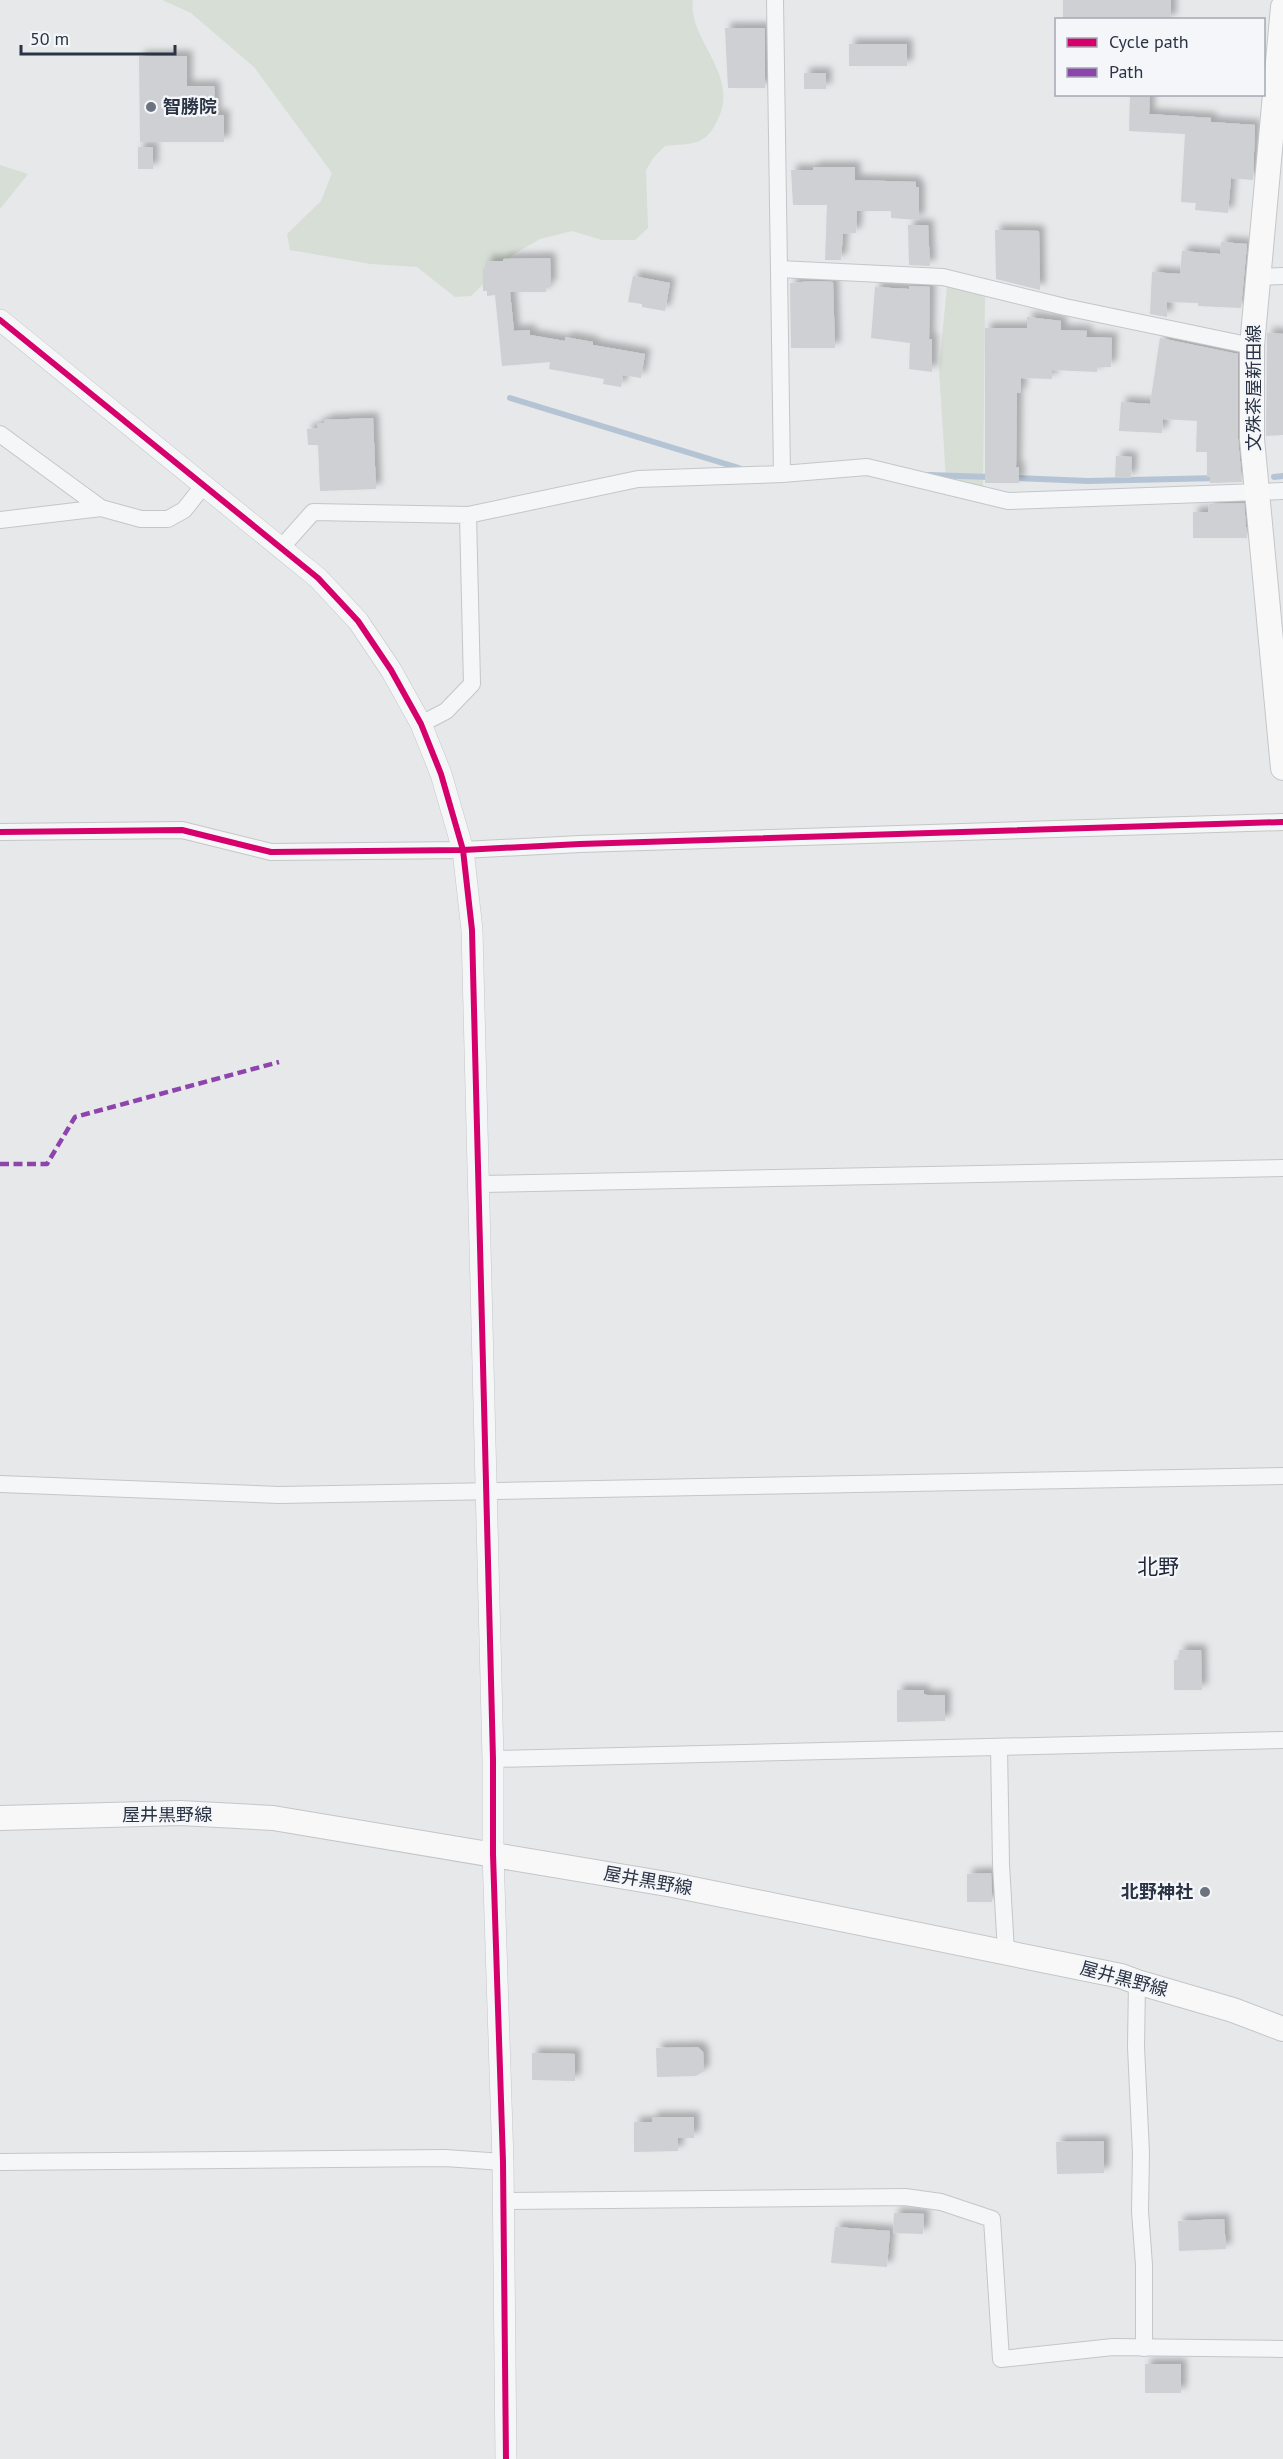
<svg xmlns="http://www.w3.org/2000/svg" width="1283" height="2459" viewBox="0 0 1283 2459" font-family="'PT Sans','Noto Sans JP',sans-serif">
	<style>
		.green { fill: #d6ded6 }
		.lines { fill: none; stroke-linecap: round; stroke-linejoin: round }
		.stream { stroke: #b4c4d5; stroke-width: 6 }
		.building { fill: #ced0d3; filter: url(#shadow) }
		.minor-casing { stroke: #c4c6c8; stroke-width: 18 }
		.tertiary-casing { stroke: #c4c6c8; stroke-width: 22 }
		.secondary-casing { stroke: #c4c6c8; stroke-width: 26 }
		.minor { stroke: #f5f6f7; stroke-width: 16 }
		.tertiary { stroke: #f5f6f7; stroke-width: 21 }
		.secondary { stroke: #f8f8f8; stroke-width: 24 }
		.quiet { stroke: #8e44ad; stroke-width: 4.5; stroke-dasharray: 9 4.5; stroke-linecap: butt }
		.cycleway-casing { stroke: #f4f6f9; stroke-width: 10 }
		.cycleway { stroke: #d6006c; stroke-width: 6 }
		.poi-dot { fill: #6c737f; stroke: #f4f6f9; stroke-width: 2 }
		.labels { text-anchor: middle; stroke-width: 4.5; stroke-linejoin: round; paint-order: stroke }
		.poi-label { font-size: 18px; font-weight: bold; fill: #2b3445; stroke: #f4f6f9; text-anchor: start }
		.street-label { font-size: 18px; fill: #2b3445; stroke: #f4f6f9 }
		.quarter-label { font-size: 21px; fill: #1d2536; stroke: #f4f6f9 }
	</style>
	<defs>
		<filter id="shadow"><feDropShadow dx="5.5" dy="-5.5" stdDeviation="3" flood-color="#0004"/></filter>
	</defs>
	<rect width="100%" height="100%" fill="#e6e8ea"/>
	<g class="green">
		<path d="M162 0H693C687 39 740 74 718 119 705 147 693 143 665 146L654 157 646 170 648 228 635 240H602L572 231 540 239 514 254 471 296 455 297 417 267 371 264 290 250 287 234 321 201 332 173 254 67 191 13Z"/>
		<polygon points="0,165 28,174 0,209"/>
		<polygon points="947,286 985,295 983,488 946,480 939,369"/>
	</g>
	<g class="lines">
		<g class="stream">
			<polyline points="510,398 739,468"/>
			<polyline points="929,475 990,477"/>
			<polyline points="1274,477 1283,476"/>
			<polyline points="1013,478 1088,481 1218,478"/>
		</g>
	</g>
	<g class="building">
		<rect x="1063" y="0" width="108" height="20"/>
		<polygon points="725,28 765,28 765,88 728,88"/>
		<rect x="849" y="44" width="58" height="22"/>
		<polygon points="139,56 187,56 187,86 214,86 216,115 224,115 224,142 140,142"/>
		<rect x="804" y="73" width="22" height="16"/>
		<polygon points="1130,94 1150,94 1149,114 1211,118 1211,122 1255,125 1253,180 1231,178 1228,213 1195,210 1196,203 1181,202 1185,134 1129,131"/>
		<rect x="138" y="147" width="15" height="22"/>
		<polygon points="813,167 855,167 855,180 916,182 916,187 919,187 919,220 891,218 891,211 857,211 856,233 843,234 841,260 825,260 827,205 793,205 791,170 813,170"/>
		<polygon points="908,225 928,225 930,266 909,265"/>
		<polygon points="995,230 1039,231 1040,290 996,279"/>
		<polygon points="1221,242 1247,244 1241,308 1198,306 1198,303 1167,302 1167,317 1150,314 1152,272 1180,274 1182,251 1220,254"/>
		<polygon points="550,258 551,286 546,286 546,292 510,292 514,331 530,330 530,335 565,341 565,337 593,342 593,345 645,354 641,378 623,375 621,387 603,384 604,379 549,369 550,362 502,366 495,295 487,296 487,291 483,291 483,269 486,269 486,261 503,261 503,259"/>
		<polygon points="633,276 670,283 665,311 642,307 642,304 628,302"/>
		<polygon points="813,281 833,282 835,348 791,348 790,283"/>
		<polygon points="909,286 930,287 929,339 932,339 932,372 909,369 910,343 871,338 875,287 909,289"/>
		<polygon points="1027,317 1061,321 1061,330 1087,331 1086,337 1112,338 1111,367 1097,367 1097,372 1052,370 1052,379 1021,378 1021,393 1017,393 1016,467 1019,467 1019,483 985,483 985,328 1027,328"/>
		<polygon points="1267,333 1283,334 1283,435 1266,436"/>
		<polygon points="1160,338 1238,354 1238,439 1242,482 1210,483 1210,477 1207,477 1207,452 1196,452 1197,421 1163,419 1162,433 1119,431 1121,402 1150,404"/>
		<polygon points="373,418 376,489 320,491 318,445 308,445 307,429 318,428 317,423 324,423 325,420"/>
		<polygon points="1116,456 1132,457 1131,478 1115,478"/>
		<polygon points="1244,503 1247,538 1193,538 1193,512 1208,512 1209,504"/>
		<polygon points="1179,1650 1201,1650 1202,1690 1174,1690 1174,1660 1179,1660"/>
		<polygon points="897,1690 924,1690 924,1694 927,1695 945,1695 945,1721 897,1722"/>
		<polygon points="991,1873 992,1902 967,1902 967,1874"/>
		<polygon points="698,2047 703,2052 704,2071 696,2076 657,2077 656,2048"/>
		<polygon points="532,2053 575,2054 575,2081 532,2080"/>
		<polygon points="652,2117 694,2117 694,2138 678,2138 678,2151 634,2152 634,2122 652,2122"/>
		<polygon points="1104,2141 1104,2173 1057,2174 1056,2142"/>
		<polygon points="894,2213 924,2214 923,2234 893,2233"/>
		<polygon points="1224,2219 1226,2249 1179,2251 1178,2221"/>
		<polygon points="835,2227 890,2231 887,2267 831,2263"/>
		<rect x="1145" y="2364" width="36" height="29"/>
	</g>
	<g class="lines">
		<g class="minor-casing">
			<g id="minor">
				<polyline points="775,0 782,474"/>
				<polyline points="779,269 943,277 1065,307 1252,346"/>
				<polyline points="1258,277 1283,276"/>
				<polyline points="0,434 101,508 141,519 168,519 184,510 204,485"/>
				<polyline points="468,515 638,479 782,474 867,467 1008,501 1283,491"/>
				<polyline points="0,520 101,508"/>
				<polyline points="281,548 313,512 468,515 472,684 446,711 421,724"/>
				<polyline points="0,832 182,830 271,852 463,850 580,844 1283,822"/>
				<polyline points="479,1184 1283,1168"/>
				<polyline points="0,1484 279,1495 1283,1476"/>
				<polyline points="999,1747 1001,1864 1006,1952"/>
				<polyline points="493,1759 1283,1740"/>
				<polyline points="1137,1982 1136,2047 1141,2153 1140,2211 1144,2265 1144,2348"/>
				<polyline points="0,2162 445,2158 503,2162"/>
				<polyline points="504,2201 905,2197 941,2202 992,2219 1001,2359 1113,2347 1283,2349"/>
			</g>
		</g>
		<g class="tertiary-casing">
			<polyline id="tertiary" points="0,320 318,578 358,621 391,670 421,724 441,774 463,850 472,930 493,1759 493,1854 503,2162 506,2459"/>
		</g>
		<g class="secondary-casing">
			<g id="secondary">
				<polyline points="1283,7 1252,346 1252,439 1283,768"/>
				<polyline points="0,1818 180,1813 273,1818 673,1885 1121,1976 1137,1982 1233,2010 1283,2029"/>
			</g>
		</g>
		<use href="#minor" class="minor"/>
		<use href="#tertiary" class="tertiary"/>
		<use href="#secondary" class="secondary"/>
		<polyline class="quiet" points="0,1164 47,1164 75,1117 279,1062"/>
		<g class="cycleway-casing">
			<g id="cycleway">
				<polyline points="0,320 318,578 358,621 391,670 421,724 441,774 463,850 472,930 493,1759 493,1854 503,2162 506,2459"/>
				<polyline points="0,832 182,830 271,852 463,850 580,844 1283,822"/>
			</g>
		</g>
		<use href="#cycleway" class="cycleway"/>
	</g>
	<g class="poi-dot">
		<circle cx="151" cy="107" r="6"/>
		<circle cx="1205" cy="1892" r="6"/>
	</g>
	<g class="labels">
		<g class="poi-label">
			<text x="163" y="113">智勝院</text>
			<text x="1193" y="1898" text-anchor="end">北野神社</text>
		</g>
		<g class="street-label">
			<text transform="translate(1254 388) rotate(-90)" y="6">文殊茶屋新田線</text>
			<text x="167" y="1821">屋井黒野線</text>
			<text transform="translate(648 1881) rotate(10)" y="6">屋井黒野線</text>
			<text transform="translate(1124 1979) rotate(15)" y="6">屋井黒野線</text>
		</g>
		<g class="quarter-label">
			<text x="1158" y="1574">北野</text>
		</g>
	</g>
	<rect x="1055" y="18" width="210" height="78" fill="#f4f6f9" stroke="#a4a8b1" stroke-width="1.5"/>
	<rect x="1067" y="38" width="30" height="9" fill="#d6006c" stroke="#a4a8b1" stroke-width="1.5"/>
	<text x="1109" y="48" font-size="18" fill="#2b3445">Cycle path</text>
	<rect x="1067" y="68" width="30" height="9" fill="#8e44ad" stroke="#a4a8b1" stroke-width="1.5"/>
	<text x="1109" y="78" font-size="18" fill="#2b3445">Path</text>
	<path d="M21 45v9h154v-9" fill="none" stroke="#2b3445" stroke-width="3"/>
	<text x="30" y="45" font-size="18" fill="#2b3445" stroke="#f4f6f9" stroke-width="4.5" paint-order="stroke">50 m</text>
</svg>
